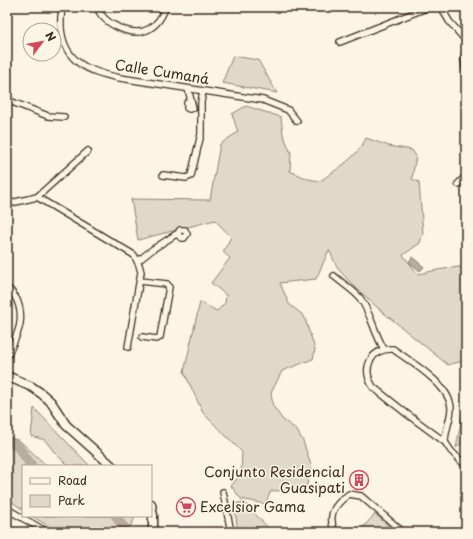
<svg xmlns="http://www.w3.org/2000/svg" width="473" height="539" viewBox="0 0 473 539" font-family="'Playpen Sans',sans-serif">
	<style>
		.green { fill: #e0d8c8; stroke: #8e8173 }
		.water { fill: #b7ad9e; stroke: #85796b }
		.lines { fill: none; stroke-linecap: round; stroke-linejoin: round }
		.river { stroke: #b7ad9e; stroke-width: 10 }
		.street-casing { stroke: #3b2a1e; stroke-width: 8 }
		.secondary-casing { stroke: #3b2a1e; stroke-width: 11 }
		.street { stroke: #fcf5e5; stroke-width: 5.5 }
		.secondary { stroke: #fcf5e5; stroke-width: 8 }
		.labels { text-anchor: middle; stroke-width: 3; stroke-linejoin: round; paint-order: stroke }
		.street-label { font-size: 14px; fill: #3b2a1e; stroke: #fcf5e5 }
		.poi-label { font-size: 14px; fill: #3b2a1e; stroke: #fcf5e5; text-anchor: end }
	</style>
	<rect width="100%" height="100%" fill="#fcf5e5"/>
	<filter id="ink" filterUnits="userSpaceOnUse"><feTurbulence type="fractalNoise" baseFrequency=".025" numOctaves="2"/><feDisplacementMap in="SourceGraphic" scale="8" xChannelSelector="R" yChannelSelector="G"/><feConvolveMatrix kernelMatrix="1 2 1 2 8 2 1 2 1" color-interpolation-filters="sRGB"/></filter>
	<g filter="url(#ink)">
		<g class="green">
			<polygon points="233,56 258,60 277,93 222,83"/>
			<path d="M246 106 281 117 283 134 291 153 290 171 308 179 320 181C337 169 358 157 366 138L389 146 412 150 416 156 412 179 419 182 423 233 420 243 403 255 418 274 437 270 466 266V360L448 365 379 309 351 283 338 269 329 250 316 279 280 283 289 304 304 316 315 349 313 359 282 371 271 393 273 406 283 420 296 429 303 441 312 468 305 490 271 491 265 504 241 499 231 486 241 474 242 452 203 413 184 372 200 302 217 311 225 303 226 295 211 283 230 258 223 252 231 237 215 220 138 240 131 199 210 200 220 144 238 132 232 114Z"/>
			<polygon points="34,408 90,466 68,466 55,453 45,440 31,436"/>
			<polygon points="466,408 466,439 456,448 463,412"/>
			<polygon points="7,436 20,441 47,466 23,466 23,510 7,498"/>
			<polygon points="244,502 272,532 238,532 234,504"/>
			<polygon points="375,514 391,528 387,532 359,532"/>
			<polygon points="32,516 115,516 132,532 58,532"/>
			<polygon points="119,516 136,516 130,527"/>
		</g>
		<polygon class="water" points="412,257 424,267 420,271 409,262"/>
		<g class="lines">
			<g class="river">
				<polyline points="7,440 18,447 32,466"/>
				<polyline points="116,516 126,532"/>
			</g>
			<g class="street-casing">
				<g id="street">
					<path d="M63 7C60 14 61 21 61 28 64 63 90 72 120 78L263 100 288 110 297 121"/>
					<path d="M97 7C103 24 132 38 149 29 158 24 162 16 166 7"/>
					<polyline points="441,7 449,21 466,41"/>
					<polyline points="340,42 429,7"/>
					<polyline points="466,50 464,58 466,74"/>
					<polyline points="188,89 193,108 189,109 187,108 187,103 191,100"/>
					<polyline points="7,100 48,116 64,117"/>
					<polyline points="163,175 186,178 191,176 201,134 201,102 203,91"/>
					<polyline points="458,184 466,176"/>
					<polyline points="37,197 88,151"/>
					<polyline points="7,204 37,197 134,255 139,265 141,272 128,347"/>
					<polyline points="138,261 153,249 178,233 180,230 185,230 187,234 184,238 182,238 178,235 178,233"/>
					<path d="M334 276C342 283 353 290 360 298 371 313 374 333 384 349"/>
					<polyline points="140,281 167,284 169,287 160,337 157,339 142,337"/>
					<path d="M7 288C12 291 14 295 17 300 26 322 16 336 7 357"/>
					<path d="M445 442C445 430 451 419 451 408 450 385 411 362 393 349 371 348 361 368 373 387L407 414 445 442 451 451 466 466"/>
					<polyline points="223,492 231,532"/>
					<polyline points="7,509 47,532"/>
					<path d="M335 532C327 515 334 505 349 494L361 496 403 532"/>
				</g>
			</g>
			<g class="secondary-casing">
				<g id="secondary">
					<polyline points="7,376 32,387 42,394 51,402 66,425 112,466"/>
					<polyline points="151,504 153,516 153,532"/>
				</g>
			</g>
			<use href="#street" class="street"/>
			<use href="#secondary" class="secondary"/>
		</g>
	</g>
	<defs>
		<g id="building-ring" transform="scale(1)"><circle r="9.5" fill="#fcf5e5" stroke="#d1495b" stroke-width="1.5"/><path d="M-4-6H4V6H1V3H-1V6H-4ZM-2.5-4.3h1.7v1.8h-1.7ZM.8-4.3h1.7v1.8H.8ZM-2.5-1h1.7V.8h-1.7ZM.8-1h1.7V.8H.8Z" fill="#d1495b"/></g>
		<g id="supermarket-ring" transform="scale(1)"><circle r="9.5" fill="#fcf5e5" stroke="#d1495b" stroke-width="1.5"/><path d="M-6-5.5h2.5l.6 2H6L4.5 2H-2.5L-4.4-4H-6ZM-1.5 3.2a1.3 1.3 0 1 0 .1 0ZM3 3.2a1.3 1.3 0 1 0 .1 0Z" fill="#d1495b"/></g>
	</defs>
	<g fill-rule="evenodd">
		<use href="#building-ring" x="359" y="480"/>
		<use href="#supermarket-ring" x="186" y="507"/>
	</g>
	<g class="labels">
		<g class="street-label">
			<text transform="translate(162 72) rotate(9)" y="5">Calle Cumaná</text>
		</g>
		<g class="poi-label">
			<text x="345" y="477">Conjunto Residencial<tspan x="345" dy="16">Guasipati</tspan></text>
			<text x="200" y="512" text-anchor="start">Excelsior Gama</text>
		</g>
	</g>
	<rect width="473" height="539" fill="none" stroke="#fcf5e5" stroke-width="24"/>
	<rect x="12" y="12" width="449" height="515" fill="none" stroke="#3b2a1e" stroke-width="1.5" filter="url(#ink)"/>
	<rect x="22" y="465" width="130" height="52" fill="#fcf5e5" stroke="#afa495"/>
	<rect x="30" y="478" width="20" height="6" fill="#fcf5e5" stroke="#afa495"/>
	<text x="58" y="485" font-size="12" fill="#3b2a1e">Road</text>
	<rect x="30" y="495" width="20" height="12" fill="#e0d8c8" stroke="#afa495"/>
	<text x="58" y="505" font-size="12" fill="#3b2a1e">Park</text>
	<g transform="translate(42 42) rotate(58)"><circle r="19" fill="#fcf5e5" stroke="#afa495"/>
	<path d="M0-3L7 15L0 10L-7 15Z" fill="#d1495b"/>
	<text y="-6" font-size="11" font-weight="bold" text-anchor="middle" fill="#3b2a1e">N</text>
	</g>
</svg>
